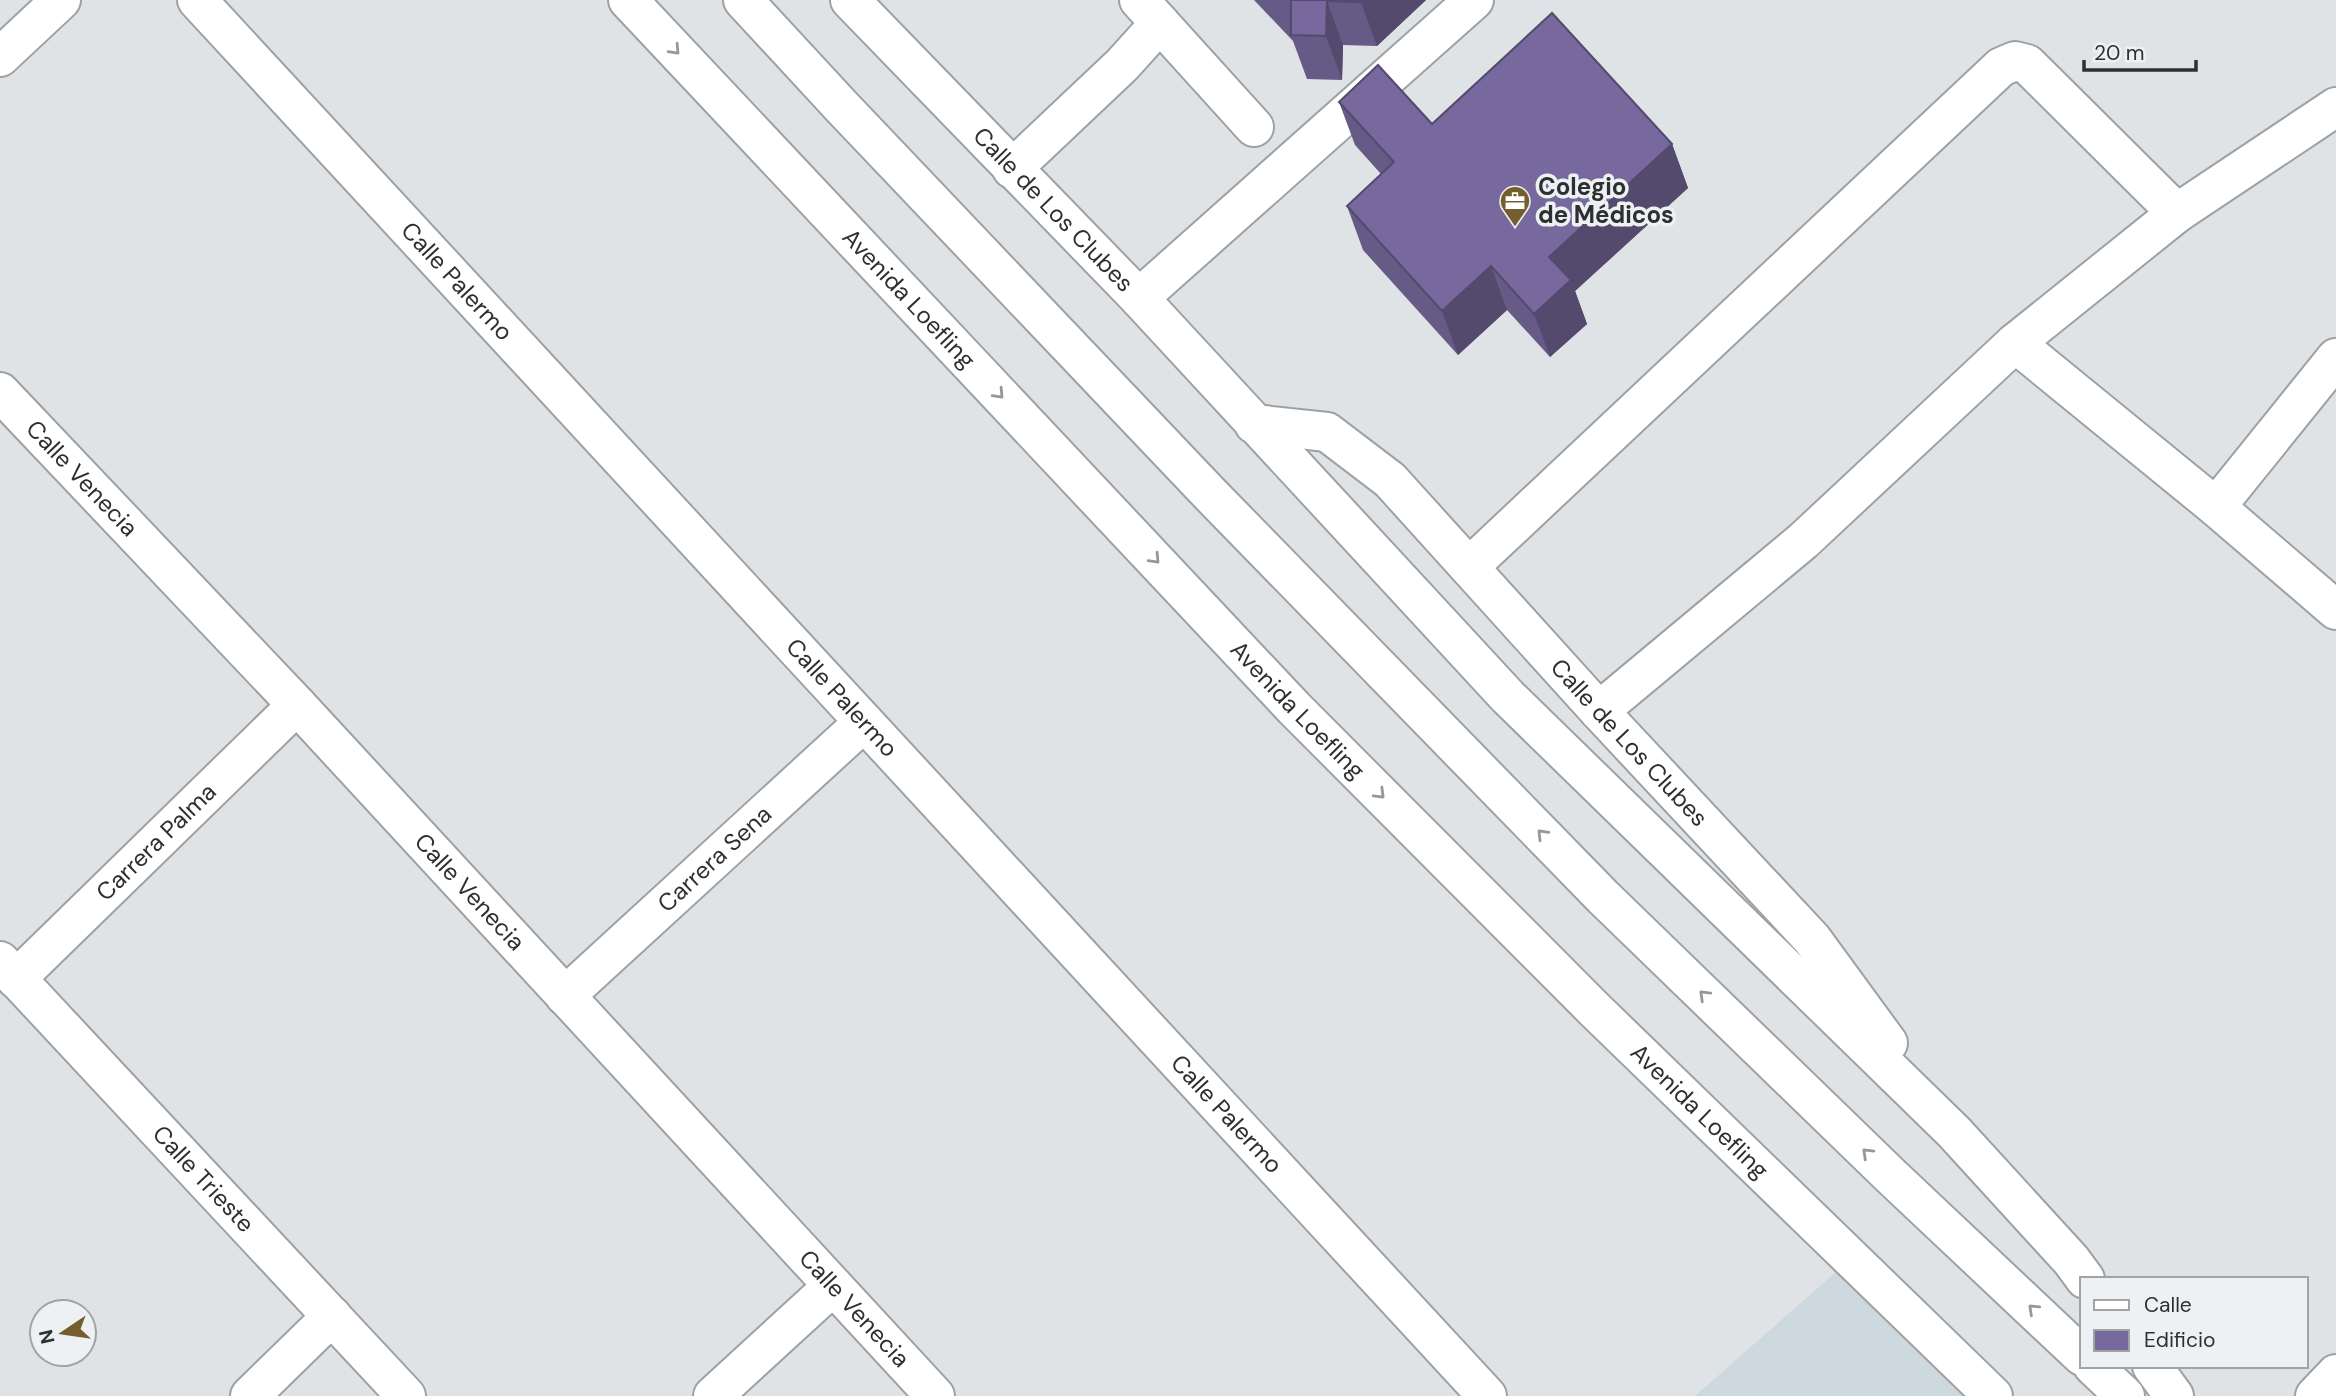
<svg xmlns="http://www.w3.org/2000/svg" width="2336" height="1396" viewBox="0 0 2336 1396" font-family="'DM Sans',sans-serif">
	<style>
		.built { fill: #ced8df }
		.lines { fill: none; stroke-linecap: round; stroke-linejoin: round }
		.minor-casing { stroke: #9ea1a4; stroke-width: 42 }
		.minor { stroke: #fff; stroke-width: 38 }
		.wall { fill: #665a87 }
		.shaded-wall { fill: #534a6e }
		.building { fill: #77699d; stroke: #534a6e; stroke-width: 2 }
		.oneway { stroke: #969798 }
		.labels { text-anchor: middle; stroke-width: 7; stroke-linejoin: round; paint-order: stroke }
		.poi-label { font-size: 24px; font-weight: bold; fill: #2e2f30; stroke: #edf1f3; text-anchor: start }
		.street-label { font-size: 24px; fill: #2e2f30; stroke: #edf1f3 }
	</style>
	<rect width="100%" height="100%" fill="#e0e3e6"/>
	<polygon class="built" points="1851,1259 1993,1396 1695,1396"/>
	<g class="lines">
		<g class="minor-casing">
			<g id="minor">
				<path id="s1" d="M197 0 1487 1396"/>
				<path id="s2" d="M628 0 1294 708 1594 1009 1993 1396"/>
				<polyline points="743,0 841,106 1210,494 1603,897 1892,1177 2082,1356"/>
				<path id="s3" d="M850 0 1139 298 1508 697 1954 1132 2071 1260 2085 1279"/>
				<polyline points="1139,0 1254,127"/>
				<polyline points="0,57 61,0"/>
				<polyline points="1012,169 1122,65 1160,23"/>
				<polyline points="1139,298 1474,0"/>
				<polyline points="2015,343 2216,507 2336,610"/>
				<path id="s4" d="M0 392 297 705 935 1396"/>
				<path id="s5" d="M1254 424 1327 432 1390 480 1599 711 1812 939 1888 1043"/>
				<polyline points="2216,507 2336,358"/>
				<polyline points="1469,567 2001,67 2015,61 2027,64 2177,213"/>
				<polyline points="1599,711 1803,541 2015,343 2177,213 2336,107"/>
				<path id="s6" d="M0 961 406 1396"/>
				<path id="s7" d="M16 979 297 705"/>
				<path id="s8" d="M565 996 864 722"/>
				<polyline points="2093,1366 2125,1396"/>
				<polyline points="2152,1366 2174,1396"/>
				<polyline points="250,1396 332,1316"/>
				<polyline points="713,1396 833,1286"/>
				<polyline points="2315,1396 2336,1374"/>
			</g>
		</g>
		<use href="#minor" class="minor"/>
	</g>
	<g class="wall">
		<polygon points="1254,0 1426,0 1377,46 1343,45 1342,80 1307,79 1293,41"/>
		<polygon points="1339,102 1432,124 1672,144 1688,188 1575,291 1587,324 1550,357 1507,310 1458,355 1363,250 1347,206 1381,174 1355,145"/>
	</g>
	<g class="shaded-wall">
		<polygon points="1363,0 1426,0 1377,46 1361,2"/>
		<polygon points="1327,1 1343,45 1342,80 1326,36"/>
		<polygon points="1672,144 1688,188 1575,291 1587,324 1550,357 1534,314 1549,257"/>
		<polygon points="1491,266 1507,310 1458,355 1442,311"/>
	</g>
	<g class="building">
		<polygon points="1291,0 1363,0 1361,2 1327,1 1326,36 1291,35"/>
		<polygon points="1552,13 1672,144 1549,257 1571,280 1534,314 1491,266 1442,311 1347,206 1394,162 1339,102 1378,65 1432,124"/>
	</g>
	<defs><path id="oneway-chevron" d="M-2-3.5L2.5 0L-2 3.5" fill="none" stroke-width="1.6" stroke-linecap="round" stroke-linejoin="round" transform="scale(1.75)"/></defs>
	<g class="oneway">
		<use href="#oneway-chevron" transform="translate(675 50) rotate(47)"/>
		<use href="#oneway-chevron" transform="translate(999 394) rotate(47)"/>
		<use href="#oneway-chevron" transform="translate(1155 559) rotate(47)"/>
		<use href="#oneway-chevron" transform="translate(1380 794) rotate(45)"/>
		<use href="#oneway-chevron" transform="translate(1542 834) rotate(-134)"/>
		<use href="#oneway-chevron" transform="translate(1704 995) rotate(-136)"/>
		<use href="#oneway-chevron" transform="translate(1867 1153) rotate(-136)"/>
		<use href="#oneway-chevron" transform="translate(2033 1309) rotate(-137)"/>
	</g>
	<defs>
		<g id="office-pin" transform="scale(1.575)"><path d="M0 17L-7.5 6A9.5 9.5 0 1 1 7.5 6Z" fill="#745e2e" stroke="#edf1f3"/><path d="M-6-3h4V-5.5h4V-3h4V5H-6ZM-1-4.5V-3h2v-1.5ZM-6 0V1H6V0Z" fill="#fff"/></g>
	</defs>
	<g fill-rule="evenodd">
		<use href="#office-pin" x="1515" y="201"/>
	</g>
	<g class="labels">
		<g class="poi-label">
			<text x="1538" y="195">Colegio<tspan x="1538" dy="28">de Médicos</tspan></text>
		</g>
		<g class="street-label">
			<text dy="8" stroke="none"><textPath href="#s3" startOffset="292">Calle de Los Clubes</textPath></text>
			<text dy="8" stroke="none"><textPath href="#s1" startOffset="383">Calle Palermo</textPath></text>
			<text dy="8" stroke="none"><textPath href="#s2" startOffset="410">Avenida Loefling</textPath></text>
			<text dy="8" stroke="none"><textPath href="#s4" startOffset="119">Calle Venecia</textPath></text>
			<text dy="8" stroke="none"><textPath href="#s1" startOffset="950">Calle Palermo</textPath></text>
			<text dy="8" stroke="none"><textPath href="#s2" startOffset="976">Avenida Loefling</textPath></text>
			<text dy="8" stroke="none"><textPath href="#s5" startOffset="508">Calle de Los Clubes</textPath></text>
			<text dy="8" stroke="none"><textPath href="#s7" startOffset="196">Carrera Palma</textPath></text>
			<text dy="8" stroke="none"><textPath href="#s8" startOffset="203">Carrera Sena</textPath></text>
			<text dy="8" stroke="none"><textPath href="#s4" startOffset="686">Calle Venecia</textPath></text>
			<text dy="8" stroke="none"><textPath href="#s2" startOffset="1544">Avenida Loefling</textPath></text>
			<text dy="8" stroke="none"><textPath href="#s1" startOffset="1517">Calle Palermo</textPath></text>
			<text dy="8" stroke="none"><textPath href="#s6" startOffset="298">Calle Trieste</textPath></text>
			<text dy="8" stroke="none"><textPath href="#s4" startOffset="1253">Calle Venecia</textPath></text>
		</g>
	</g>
	<rect x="2080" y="1277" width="228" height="91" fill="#edf1f3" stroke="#a1a3a5" stroke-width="2"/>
	<rect x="2094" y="1300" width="35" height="10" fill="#ffffff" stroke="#a1a3a5" stroke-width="2"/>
	<text x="2144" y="1312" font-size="21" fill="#2e2f30">Calle</text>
	<rect x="2094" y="1330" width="35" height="21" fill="#77699d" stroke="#a1a3a5" stroke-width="2"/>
	<text x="2144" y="1347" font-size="21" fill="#2e2f30">Edificio</text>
	<g transform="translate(63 1333) rotate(257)"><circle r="33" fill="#edf1f3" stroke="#a1a3a5" stroke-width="2"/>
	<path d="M0-5L12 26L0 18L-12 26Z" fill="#745e2e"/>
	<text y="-10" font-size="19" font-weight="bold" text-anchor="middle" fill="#2e2f30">N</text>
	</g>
	<path d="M2084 60v10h112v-10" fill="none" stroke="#2e2f30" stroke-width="3.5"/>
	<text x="2094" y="60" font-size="21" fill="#2e2f30" stroke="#edf1f3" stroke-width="5" paint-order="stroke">20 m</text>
</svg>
